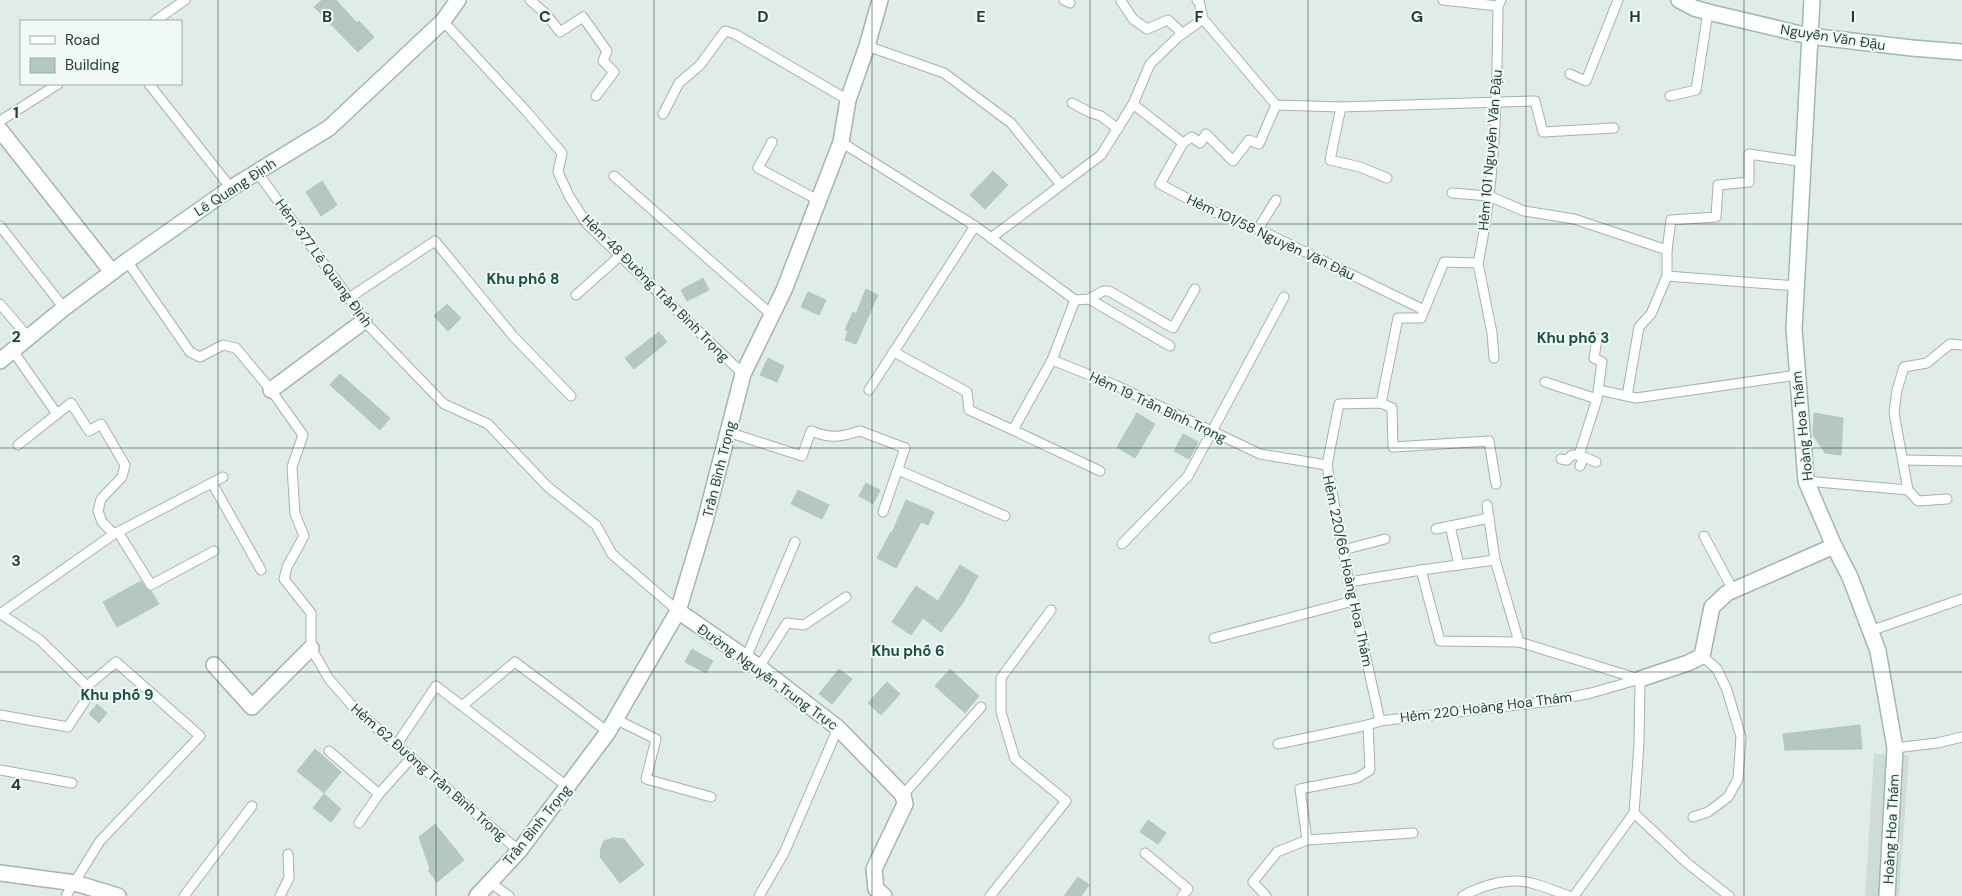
<svg xmlns="http://www.w3.org/2000/svg" width="1962" height="896" viewBox="0 0 1962 896" font-family="'DM Sans',sans-serif">
	<style>
		.built { fill: #cedcd7 }
		.building { fill: #b5c7c1; stroke: #b2c7c0 }
		.lines { fill: none; stroke-linecap: round; stroke-linejoin: round }
		.lane-casing { stroke: #a2b4b0; stroke-width: 11 }
		.street-casing { stroke: #a2b4b0; stroke-width: 18 }
		.secondary-casing { stroke: #9db9b1; stroke-width: 18 }
		.lane { stroke: #fff; stroke-width: 9 }
		.street { stroke: #fff; stroke-width: 15 }
		.secondary { stroke: #fff; stroke-width: 15 }
		.grid { fill: none; stroke: #1f3e39; stroke-width: 1; stroke-opacity: 0.55 }
		.labels { text-anchor: middle; stroke-width: 4; stroke-linejoin: round; paint-order: stroke }
		.street-label { font-size: 14px; fill: #1f3e39; stroke: #f1f9f5 }
		.neighbourhood-label { font-size: 15px; font-weight: bold; fill: #195249; stroke: #f1f9f5 }
		.grid-label { font-size: 16px; text-anchor: middle; font-weight: bold; fill: #1f3e39; stroke: #f1f9f5; stroke-width: 4; stroke-linejoin: round; paint-order: stroke }
	</style>
	<rect width="100%" height="100%" fill="#e0ece8"/>
	<polygon class="built" points="1874,754 1909,755 1899,896 1865,896"/>
	<g class="building">
		<polygon points="322,0 336,0 357,23 359,21 374,37 358,52 314,7"/>
		<polygon points="993,171 1008,185 985,209 970,195"/>
		<polygon points="322,181 337,205 321,216 306,192"/>
		<polygon points="703,278 709,290 687,301 681,290"/>
		<polygon points="866,289 878,295 856,344 845,340 848,331 845,330 853,312 856,314"/>
		<polygon points="808,292 826,300 819,315 801,307"/>
		<polygon points="447,304 461,318 448,331 434,316"/>
		<polygon points="659,332 667,342 634,369 625,358"/>
		<polygon points="768,358 784,366 777,382 760,375"/>
		<polygon points="340,374 390,418 380,430 330,385"/>
		<polygon points="1137,413 1155,424 1135,458 1117,447"/>
		<polygon points="1814,413 1843,418 1841,455 1825,453 1813,435"/>
		<polygon points="1183,434 1198,442 1189,459 1174,451"/>
		<polygon points="866,483 880,490 873,504 859,496"/>
		<polygon points="798,490 829,505 822,519 791,504"/>
		<polygon points="906,500 934,512 928,525 921,522 896,568 877,558 891,532 892,533"/>
		<polygon points="960,565 978,576 962,604 941,632 923,618 911,635 892,622 916,586 938,601"/>
		<polygon points="141,581 146,589 151,591 159,604 117,627 103,602"/>
		<polygon points="692,649 713,661 706,673 685,662"/>
		<polygon points="839,669 852,679 832,704 819,694"/>
		<polygon points="950,669 979,696 965,713 935,686"/>
		<polygon points="887,682 900,694 881,715 868,703"/>
		<polygon points="97,704 107,713 99,723 89,714"/>
		<polygon points="1860,725 1862,749 1785,750 1783,734"/>
		<polygon points="315,749 341,772 324,793 297,771"/>
		<polygon points="324,794 341,809 331,822 313,808"/>
		<polygon points="1148,820 1166,833 1158,844 1140,832"/>
		<polygon points="435,824 464,860 437,882 428,870 430,869 419,837"/>
		<polygon points="613,838 624,839 644,865 620,883 600,857 601,848 604,841"/>
		<polygon points="1078,877 1089,885 1081,896 1064,896"/>
	</g>
	<g class="lines">
		<g class="lane-casing">
			<g id="lane">
				<polyline points="530,0 546,14 560,32 583,17 607,51 603,61 614,72 596,96"/>
				<polyline points="1064,0 1070,3"/>
				<polyline points="1197,0 1199,1 1203,19 1209,26 1276,105 1341,107 1535,101 1543,132 1614,128"/>
				<polyline points="1443,0 1498,6"/>
				<polyline points="1121,1 1133,19 1147,29 1168,20 1183,34"/>
				<polyline points="155,21 185,0"/>
				<polyline points="443,21 527,112 562,153 558,172 569,196 587,224 743,374"/>
				<polyline points="867,46 944,73 1011,123 1061,185"/>
				<polyline points="1570,74 1586,81 1618,0"/>
				<polyline points="149,84 231,188"/>
				<polyline points="1670,96 1696,90 1708,12"/>
				<polyline points="1072,103 1091,113 1101,116 1118,129"/>
				<polyline points="1133,104 1183,143"/>
				<polyline points="1341,107 1330,160 1360,167 1387,178"/>
				<polyline points="663,114 679,83 700,65 725,31 735,34 848,100"/>
				<polyline points="0,121 58,84"/>
				<polyline points="772,142 758,168 818,200"/>
				<polyline points="841,142 975,226 1075,300 1052,360 1115,385 1260,454 1327,465"/>
				<polyline points="1183,143 1160,184 1207,209 1258,229 1424,310"/>
				<polyline points="1183,143 1192,137 1200,143 1206,134 1233,161 1249,140 1259,144 1276,105"/>
				<polyline points="257,172 349,298 364,321 444,404 488,424 548,487 596,525 612,554 678,611"/>
				<polyline points="614,176 772,315"/>
				<polyline points="1452,193 1489,196 1524,211 1574,219 1667,250 1671,220 1716,217 1718,185 1749,182 1749,154 1803,162"/>
				<polyline points="0,226 64,308"/>
				<polyline points="1258,229 1276,200"/>
				<polyline points="991,238 1101,155 1133,104 1150,64 1178,37 1203,19"/>
				<polyline points="1667,250 1667,276 1796,286"/>
				<polyline points="127,261 190,352 200,357 223,345 236,348 271,390 303,435 292,467 295,514 304,536 287,567 284,579 311,613 311,648 329,679 355,709 519,851"/>
				<polyline points="1478,263 1492,333 1494,358"/>
				<polyline points="576,295 621,255"/>
				<polyline points="349,298 435,241 513,336 571,396"/>
				<polyline points="1089,299 1170,346"/>
				<polyline points="1075,300 1089,299 1103,291 1109,291 1173,328 1195,289"/>
				<polyline points="0,304 29,338"/>
				<polyline points="13,351 57,414 71,403 89,431 101,424 125,465 122,477 101,499 98,511 102,522 114,534"/>
				<polyline points="894,352 967,392 969,410 1013,430"/>
				<polyline points="1052,360 1013,430 1100,471"/>
				<polyline points="1545,382 1597,399 1602,362 1594,358 1597,339"/>
				<polyline points="869,390 975,226"/>
				<polyline points="1599,390 1636,398 1797,375"/>
				<polyline points="1627,396 1639,327 1651,314 1667,276"/>
				<path d="M1381 403 1398 318H1421L1444 262 1478 263C1496 179 1497 92 1498 6L1501 0"/>
				<path d="M728 432 802 456 811 431C832 439 840 437 860 431L905 448 883 512"/>
				<polyline points="18,445 57,414"/>
				<polyline points="1579,455 1596,462"/>
				<polyline points="1579,455 1583,459 1580,466"/>
				<polyline points="1561,459 1567,460 1572,455 1579,455 1597,399"/>
				<polyline points="1903,460 1962,461"/>
				<polyline points="898,470 1005,516"/>
				<polyline points="1806,481 1908,490 1894,413 1897,390 1904,367 1927,363 1950,344 1962,345"/>
				<polyline points="212,483 261,570"/>
				<polyline points="1908,490 1918,501 1947,499"/>
				<polyline points="1487,505 1495,560 1519,642"/>
				<polyline points="1450,526 1459,565"/>
				<polyline points="1436,529 1489,518"/>
				<polyline points="118,532 151,585 214,551"/>
				<polyline points="1704,536 1733,590"/>
				<polyline points="1122,544 1188,476 1284,297"/>
				<polyline points="1343,550 1385,539"/>
				<polyline points="1421,570 1440,641 1519,642 1639,679"/>
				<polyline points="1349,582 1421,570 1495,560"/>
				<polyline points="0,614 114,534 223,477"/>
				<polyline points="1,614 40,640 87,686 116,662 200,736 100,841 66,896"/>
				<polyline points="1870,631 1962,599"/>
				<polyline points="1214,638 1353,601"/>
				<polyline points="746,658 795,542"/>
				<polyline points="759,667 787,623 804,625 846,597"/>
				<polyline points="462,706 515,662 608,732"/>
				<polyline points="0,715 68,727 91,692 87,686"/>
				<polyline points="615,719 656,739 646,779 711,797"/>
				<polyline points="1380,721 1349,582 1327,465 1339,404 1381,403 1392,408 1393,447 1489,441 1496,484"/>
				<polyline points="397,744 436,686 568,787"/>
				<polyline points="1278,744 1368,725"/>
				<polyline points="1895,748 1937,743 1962,737"/>
				<polyline points="329,751 379,794 412,757"/>
				<polyline points="0,770 72,783"/>
				<polyline points="903,795 981,707"/>
				<polyline points="1634,813 1639,744 1640,679"/>
				<polyline points="1693,817 1708,812 1728,797 1738,779 1741,737 1727,690 1717,669 1702,656"/>
				<polyline points="359,823 379,794"/>
				<polyline points="1307,840 1300,789 1357,778 1370,770 1368,725 1380,721 1552,701 1591,693 1640,679"/>
				<polyline points="1145,853 1188,889 1182,896"/>
				<polyline points="489,882 509,896"/>
				<polyline points="184,896 252,806"/>
				<polyline points="280,896 289,878 288,854"/>
				<polyline points="759,896 784,853 838,728"/>
				<polyline points="990,896 1066,801 1015,759 1001,712 1001,678 1051,610"/>
				<polyline points="1266,896 1253,882 1277,852 1307,840 1413,833"/>
				<path d="M1463 896C1482 885 1510 877 1531 883 1544 886 1557 892 1569 896"/>
				<polyline points="1574,896 1634,813 1687,863 1729,896"/>
			</g>
		</g>
		<g class="street-casing">
			<g id="street">
				<polyline points="0,130 112,272"/>
				<polyline points="271,390 364,321"/>
				<polyline points="678,611 759,667 838,728 903,795 905,804 874,869 876,889 884,896"/>
				<polyline points="214,665 252,707 311,648"/>
				<polyline points="1640,679 1688,663 1702,656 1712,607 1727,593 1834,546"/>
				<polyline points="0,873 75,883 118,896"/>
				<polyline points="477,896 519,851 608,732 678,611 704,525 743,374 784,290 841,142 848,100 867,46 880,0"/>
			</g>
		</g>
		<g class="secondary-casing">
			<g id="secondary">
				<polyline points="1679,0 1694,8 1708,12 1809,36 1912,48 1962,52"/>
				<polyline points="1812,0 1794,329 1806,481 1834,546 1850,577 1878,651 1895,748 1887,896"/>
				<polyline points="0,361 64,308 127,261 231,188 329,128 443,21 458,0"/>
			</g>
		</g>
		<use href="#lane" class="lane"/>
		<use href="#street" class="street"/>
		<use href="#secondary" class="secondary"/>
	</g>
	<path class="grid" d="M218 0V896M436 0V896M654 0V896M872 0V896M1090 0V896M1308 0V896M1526 0V896M1744 0V896M0 224H1962M0 448H1962M0 672H1962"/>
	<g class="labels">
		<g class="street-label">
			<text transform="translate(1833 37) rotate(9)" y="5">Nguyễn Văn Đậu</text>
			<text transform="translate(1490 150) rotate(-85)" y="5">Hẻm 101 Nguyễn Văn Đậu</text>
			<text transform="translate(235 187) rotate(-33)" y="5">Lê Quang Định</text>
			<text transform="translate(1271 237) rotate(25)" y="5">Hẻm 101/58 Nguyễn Văn Đậu</text>
			<text transform="translate(324 263) rotate(54)" y="5">Hẻm 377 Lê Quang Định</text>
			<text transform="translate(656 288) rotate(45)" y="5">Hẻm 48 Đường Trần Bình Trọng</text>
			<text transform="translate(1158 407) rotate(25)" y="5">Hẻm 19 Trần Bình Trọng</text>
			<text transform="translate(1802 426) rotate(-96)" y="5">Hoàng Hoa Thám</text>
			<text transform="translate(719 469) rotate(-76)" y="5">Trần Bình Trọng</text>
			<text transform="translate(1348 571) rotate(78)" y="5">Hẻm 220/66 Hoàng Hoa Thám</text>
			<text transform="translate(768 677) rotate(36)" y="5">Đường Nguyễn Trung Trực</text>
			<text transform="translate(1486 707) rotate(-7)" y="5">Hẻm 220 Hoàng Hoa Thám</text>
			<text transform="translate(429 772) rotate(41)" y="5">Hẻm 62 Đường Trần Bình Trọng</text>
			<text transform="translate(537 825) rotate(-51)" y="5">Trần Bình Trọng</text>
			<text transform="translate(1891 829) rotate(-87)" y="5">Hoàng Hoa Thám</text>
		</g>
		<g class="neighbourhood-label">
			<text x="523" y="284">Khu phố 8</text>
			<text x="1573" y="343">Khu phố 3</text>
			<text x="908" y="656">Khu phố 6</text>
			<text x="117" y="700">Khu phố 9</text>
		</g>
	</g>
	<g class="grid-label">
		<text x="327" y="22">B</text>
		<text x="545" y="22">C</text>
		<text x="763" y="22">D</text>
		<text x="981" y="22">E</text>
		<text x="1199" y="22">F</text>
		<text x="1417" y="22">G</text>
		<text x="1635" y="22">H</text>
		<text x="1853" y="22">I</text>
		<text x="16" y="118">1</text>
		<text x="16" y="342">2</text>
		<text x="16" y="566">3</text>
		<text x="16" y="790">4</text>
	</g>
	<rect x="20" y="20" width="162" height="65" fill="#f1f9f5" stroke="#9daeaa"/>
	<rect x="30" y="36" width="25" height="8" fill="#ffffff" stroke="#9daeaa"/>
	<text x="65" y="45" font-size="15" fill="#1f3e39">Road</text>
	<rect x="30" y="58" width="25" height="15" fill="#b5c7c1" stroke="#9daeaa"/>
	<text x="65" y="70" font-size="15" fill="#1f3e39">Building</text>
</svg>
